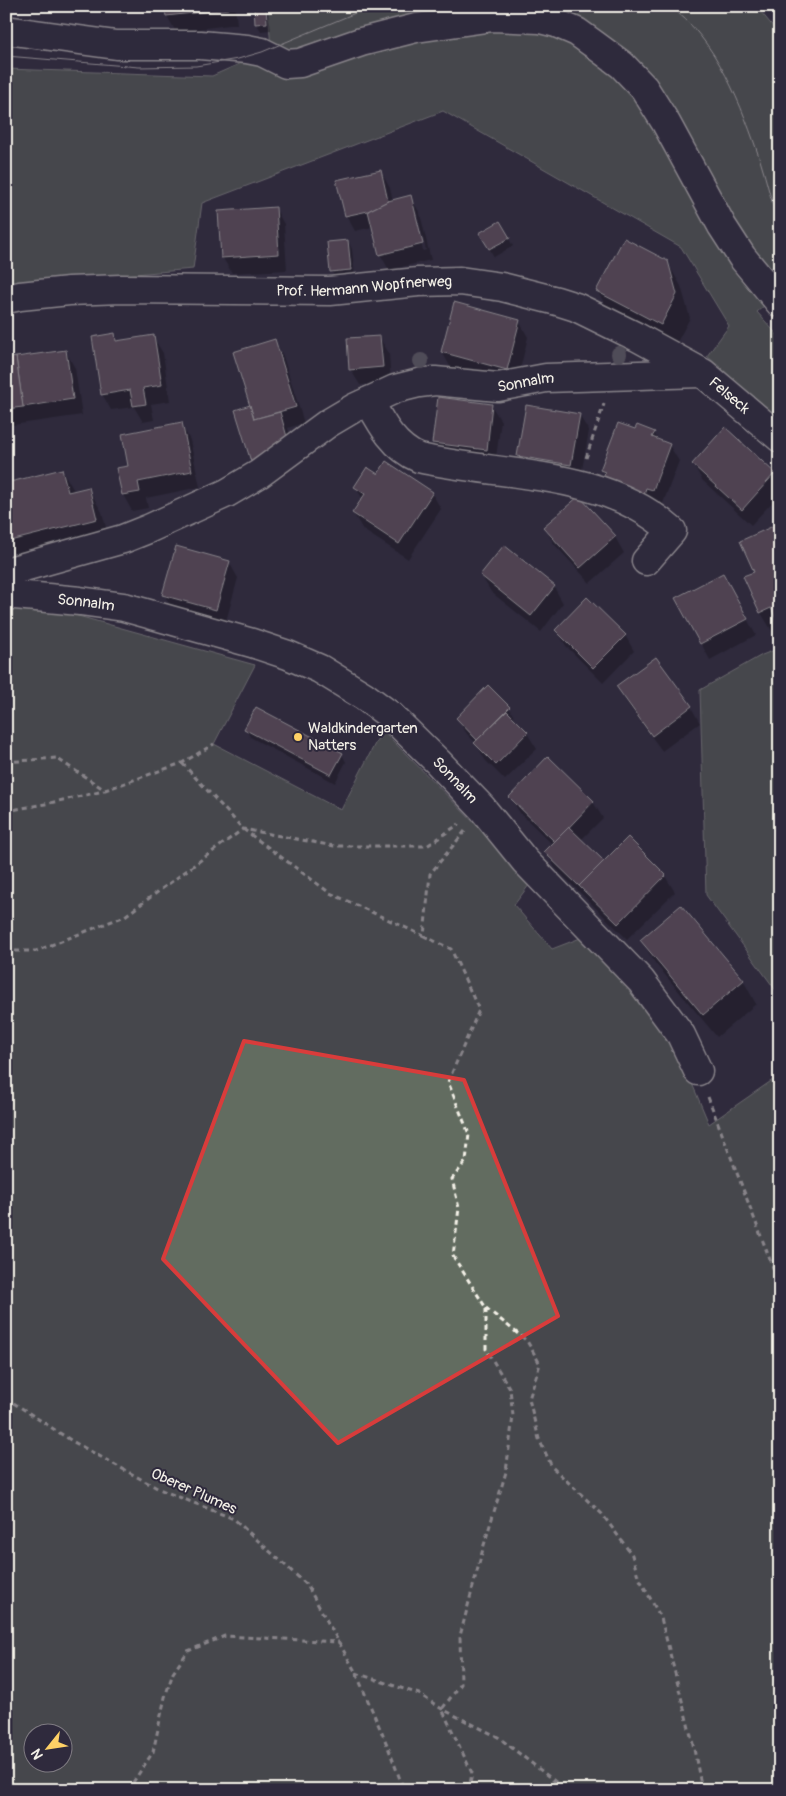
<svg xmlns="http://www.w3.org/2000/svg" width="786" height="1796" viewBox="0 0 786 1796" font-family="Pangolin,sans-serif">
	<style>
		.green { fill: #626c60; stroke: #abaea4; fill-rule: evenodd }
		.shadow { fill: #0007; fill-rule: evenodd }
		.building { fill: #75616c; stroke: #f4f1e8 }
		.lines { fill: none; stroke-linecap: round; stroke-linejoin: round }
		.minor-casing { stroke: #f4f1e8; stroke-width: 31 }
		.path { stroke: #f4f1e8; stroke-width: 3; stroke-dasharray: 5 4; stroke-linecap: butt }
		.minor { stroke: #2f2a3d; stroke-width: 28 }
		.tram { stroke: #f4f1e8; stroke-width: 1 }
		.tree { fill: #77767a }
		.marked { fill: none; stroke: #d93c3b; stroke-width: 4; stroke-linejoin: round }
		.poi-dot { fill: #ffd166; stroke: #2f2a3d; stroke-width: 2 }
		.labels { text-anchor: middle; stroke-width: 4; stroke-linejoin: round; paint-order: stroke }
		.street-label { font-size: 15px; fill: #f4f1e8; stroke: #2f2a3d }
		.poi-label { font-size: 15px; fill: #f4f1e8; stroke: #2f2a3d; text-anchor: start }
	</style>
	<rect width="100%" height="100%" fill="#2f2a3d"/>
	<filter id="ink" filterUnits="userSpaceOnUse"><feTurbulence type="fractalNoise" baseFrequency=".02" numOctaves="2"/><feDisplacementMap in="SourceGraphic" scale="10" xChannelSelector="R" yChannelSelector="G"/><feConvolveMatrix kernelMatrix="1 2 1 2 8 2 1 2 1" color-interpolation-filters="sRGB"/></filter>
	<g filter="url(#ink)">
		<g class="green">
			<polygon points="268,6 756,6 780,35 780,292 757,312 780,338 780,420 707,356 729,326 681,247 443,111 202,203 193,269 6,285 6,69 212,76 271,50"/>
			<path d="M24 601 255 665 214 744 341 810 382 730 532 881 514 905 552 949 583 937 670 1031 709 1124 780 1075V1790H6V605ZM32 1734H62V1764H32Z"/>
			<polygon points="780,648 780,996 706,895 700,690 762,655"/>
		</g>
		<g class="shadow">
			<polygon points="165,6 235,6 237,24 176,32 167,16"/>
			<polygon points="255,6 268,6 271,30 261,31 256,23"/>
			<path d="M381 172 390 188 393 201 410 197 420 213 431 260 389 270 380 254 373 227 355 231 346 215ZM414 212H416L426 250 423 251Z"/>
			<polygon points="275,208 284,224 287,270 232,273 222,257"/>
			<polygon points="500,223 513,246 494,257 481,233"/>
			<polygon points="348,241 352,249 355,277 336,279 332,271"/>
			<polygon points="667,262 681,286 690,318 674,348 611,314 597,291"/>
			<polygon points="519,321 528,337 516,386 451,368 442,352"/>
			<polygon points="114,335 119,342 153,337 163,353 170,401 151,404 154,420 143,422 134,407 111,410 102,394"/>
			<polygon points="379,337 389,353 391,383 360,385 350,369"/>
			<polygon points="274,340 283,356 304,423 288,428 296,453 262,480 251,406"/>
			<polygon points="66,352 75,368 82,415 6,426 6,360"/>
			<polygon points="491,405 501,421 495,465 443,459 433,443"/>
			<polygon points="579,415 589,431 580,481 528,472 518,456"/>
			<polygon points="181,424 190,440 200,487 146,498 148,508 132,511 123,495 118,469 129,467"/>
			<polygon points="725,429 774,474 780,484 780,494 751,525 702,480 693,464"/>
			<polygon points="635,431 654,433 659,441 669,445 679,461 662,506 605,476 601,470"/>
			<polygon points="62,470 75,492 88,488 102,512 110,542 21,565 7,542"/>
			<polygon points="378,476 432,493 441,509 408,559 363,530 353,513 363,499 355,487"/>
			<polygon points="579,498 615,537 624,553 590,583 554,544 545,528"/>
			<polygon points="780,525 780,634 775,636 761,613 745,577 755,572"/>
			<polygon points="229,562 238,578 225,625 173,611 164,594"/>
			<polygon points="481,575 554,587 563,603 541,632 491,592"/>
			<polygon points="731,590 756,635 710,660 677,599"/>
			<polygon points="557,630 625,635 634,651 603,683 566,646"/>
			<polygon points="656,659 691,707 700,723 662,751 627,703 617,687"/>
			<polygon points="509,708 518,724 527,733 537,749 505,780 485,760 476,743 467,734 457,718"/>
			<polygon points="246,729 342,754 346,762 335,783 250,737"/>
			<polygon points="548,758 593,802 603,818 581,840 604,863 628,839 665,876 675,892 627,939 555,868 546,852 553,845 520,813 510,797"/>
			<polygon points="641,940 743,980 756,1004 717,1037 655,963"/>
		</g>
		<g class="building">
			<polygon points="164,6 229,6 229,9 166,16"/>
			<polygon points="254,6 266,6 267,23 255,24"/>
			<polygon points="381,170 388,201 368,211 345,216 336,180"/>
			<polygon points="411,195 423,244 379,255 368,211 388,201"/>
			<polygon points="276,207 279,254 221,258 218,211"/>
			<polygon points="500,221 510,238 489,249 479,233"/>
			<polygon points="624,238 668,261 677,294 661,325 596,291"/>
			<polygon points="348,240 351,270 330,272 327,242"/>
			<polygon points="454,302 520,320 507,370 441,352"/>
			<polygon points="115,333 116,341 154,335 162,385 143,388 146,404 133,406 130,390 101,395 92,337"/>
			<polygon points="380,336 383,367 349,370 347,338"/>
			<polygon points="275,339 296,407 254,419 233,352"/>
			<polygon points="66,350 73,399 23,407 16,357"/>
			<polygon points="16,357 23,407 6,409 6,359"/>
			<polygon points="438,397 492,404 487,450 432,443"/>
			<polygon points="250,405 254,419 280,412 287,437 252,465 235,410"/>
			<polygon points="526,405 580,414 571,465 517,456"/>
			<polygon points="182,422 192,471 138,482 140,492 122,495 116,468 128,466 122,434"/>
			<polygon points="618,423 635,429 637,425 655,432 652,437 670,444 653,490 646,488 643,497 602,481 605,472 600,470"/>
			<polygon points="725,427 775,473 742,510 692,464"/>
			<polygon points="386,461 433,492 399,544 352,513 365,494 354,487 367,467 378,474"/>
			<polygon points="62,469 68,492 89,487 97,519 6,542 6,483"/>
			<polygon points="579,496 616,536 580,568 543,527"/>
			<polygon points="780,523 780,626 779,626 771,608 760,613 743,576 754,572 740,541"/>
			<polygon points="504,545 555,586 531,616 480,575"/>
			<polygon points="176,546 230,561 216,610 162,595"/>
			<polygon points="723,573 748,619 700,644 675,598"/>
			<polygon points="587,597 626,635 593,668 555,630"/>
			<polygon points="656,657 692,706 652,736 616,686"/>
			<polygon points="488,685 510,707 477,740 456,718"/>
			<polygon points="256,707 343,753 331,775 244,729"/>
			<polygon points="507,711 528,732 496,765 474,743"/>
			<polygon points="548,756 594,801 555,842 509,797"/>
			<polygon points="569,827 604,861 579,886 544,852"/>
			<polygon points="628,837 666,875 618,924 579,886"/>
			<polygon points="681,905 744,980 703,1015 640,940"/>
		</g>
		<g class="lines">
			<g class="minor-casing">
				<g id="minor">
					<polyline points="6,30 116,45 200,45 247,49 262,52 286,64 300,63 361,42 416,28 493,17 540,19 556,23 577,32 595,45 622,65 644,88 666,123 722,226 742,257 780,303"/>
					<path id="s1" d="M6 299 20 296 69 291 121 289 330 291 418 282 460 281 502 287 557 301 576 307 637 337 703 373 780 438"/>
					<path d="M369 401C381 423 394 448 419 458 504 477 603 469 672 531L646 561"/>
					<path id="s2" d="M6 572 123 539 148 529 227 493 259 474 327 424 354 408 395 389 419 383 435 381 498 387 546 378 701 373"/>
					<path id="s3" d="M6 592 15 595 80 601 124 607 252 643 288 655 320 669 364 696 391 716 438 762 482 808 525 861 641 981 681 1035 698 1071"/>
				</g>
			</g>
			<g class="path">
				<polyline points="586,458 604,404"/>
				<polyline points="6,762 56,758 105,790 182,763 214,744"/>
				<polyline points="182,763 243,829 330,893 424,936"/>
				<polyline points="6,811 45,804 104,791"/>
				<polyline points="465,831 430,874 424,936 451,949 479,1010 448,1082 469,1134 466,1161 452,1179 459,1208 453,1256 486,1308 486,1349 510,1389 513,1416 506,1472 484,1545 460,1636 461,1684 442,1709 472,1773 469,1790"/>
				<polyline points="6,951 36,951 125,916 243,829 334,846 427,846 459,824"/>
				<polyline points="708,1097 780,1286"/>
				<polyline points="486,1308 527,1341 540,1364 529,1399 539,1439 552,1467 602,1514 632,1555 638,1576 661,1618 693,1744 702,1790"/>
				<polyline points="6,1398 72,1441 159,1489 234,1519 307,1585 356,1673 388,1747 404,1790"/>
				<polyline points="356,1673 419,1694 442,1709 498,1737 566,1790"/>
				<polyline points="128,1790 153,1752 165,1697 173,1673 188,1651 225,1636 339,1642"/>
			</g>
			<use href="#minor" class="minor"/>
			<g class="tram">
				<path d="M669 6C716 38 743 108 760 160 767 182 772 205 780 226"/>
				<polyline points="6,56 139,67 196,66 238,59 262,52 372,6"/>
			</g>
		</g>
		<g class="tree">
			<circle cx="619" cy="354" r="8"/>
			<circle cx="421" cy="361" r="8"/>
		</g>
	</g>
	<path d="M0 0H786V1796H0ZM244 1041 464 1080 558 1316 338 1443 163 1259Z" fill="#2f2a3d" fill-opacity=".55" fill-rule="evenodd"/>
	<path class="marked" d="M244 1041 464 1080 558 1316 338 1443 163 1259Z"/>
	<circle class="poi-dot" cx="298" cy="737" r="5"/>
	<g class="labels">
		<g class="street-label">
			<text dy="5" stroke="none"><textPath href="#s1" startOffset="359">Prof. Hermann Wopfnerweg</textPath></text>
			<text dy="5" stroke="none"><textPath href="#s2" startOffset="566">Sonnalm</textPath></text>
			<text dy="5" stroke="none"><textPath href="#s1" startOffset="752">Felseck</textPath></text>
			<text dy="5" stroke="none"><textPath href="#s3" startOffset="81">Sonnalm</textPath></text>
			<text dy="5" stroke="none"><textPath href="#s3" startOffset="501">Sonnalm</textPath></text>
			<text transform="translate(194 1491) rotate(24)" y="5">Oberer Plumes</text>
		</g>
		<g class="poi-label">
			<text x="308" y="733">Waldkindergarten<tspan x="308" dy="17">Natters</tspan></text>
		</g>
	</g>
	<rect width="786" height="1796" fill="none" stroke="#2f2a3d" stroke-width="25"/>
	<rect x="12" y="12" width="761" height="1771" fill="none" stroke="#f4f1e8" stroke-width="2" filter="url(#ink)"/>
	<g transform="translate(48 1748) rotate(240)"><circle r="24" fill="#2f2a3d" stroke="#7e7a81"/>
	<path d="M0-4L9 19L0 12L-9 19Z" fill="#ffd166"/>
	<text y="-8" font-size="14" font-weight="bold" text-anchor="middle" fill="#f4f1e8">N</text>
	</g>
</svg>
